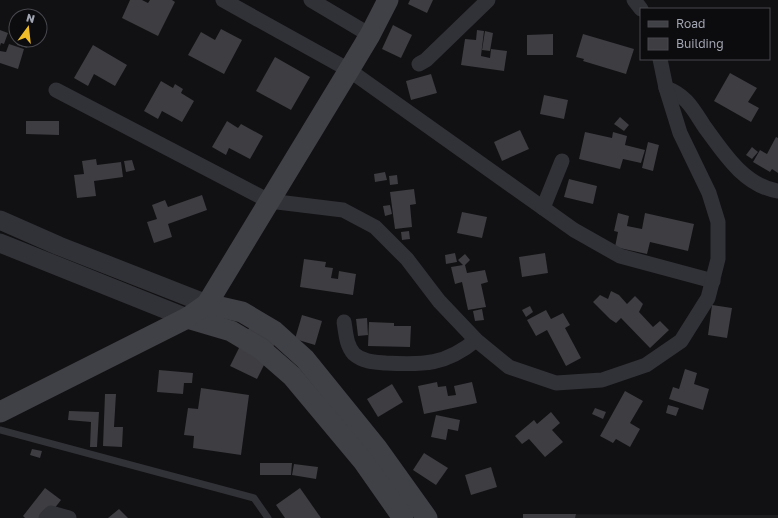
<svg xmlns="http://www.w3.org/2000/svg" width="778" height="518" viewBox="0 0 778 518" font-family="'Golos Text',sans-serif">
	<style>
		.built { fill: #1d1c1f }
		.building { fill: #3d3d42 }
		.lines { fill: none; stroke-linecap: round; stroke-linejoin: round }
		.service { stroke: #313237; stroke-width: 7 }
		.minor { stroke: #313237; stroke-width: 15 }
		.tertiary { stroke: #313237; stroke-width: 19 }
		.secondary { stroke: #404147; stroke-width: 21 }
	</style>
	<rect width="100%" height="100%" fill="#111012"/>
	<polygon class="built" points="523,514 778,515 778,518 523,518"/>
	<g class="building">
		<polygon points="130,0 142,0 148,3 150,0 172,0 175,2 158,36 122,18"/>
		<polygon points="410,0 433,0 427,13 408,4"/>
		<polygon points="393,25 412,35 401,58 382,49"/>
		<polygon points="221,29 242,40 224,74 188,55 201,32 215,40"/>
		<polygon points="0,30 8,33 4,44 1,43 0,46"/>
		<polygon points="477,30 484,31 481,56 490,58 491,49 507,51 504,71 461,65 465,39 476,40"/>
		<polygon points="485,31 493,33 490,51 482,50"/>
		<polygon points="553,34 553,55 527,55 527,35"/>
		<polygon points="583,34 634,49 626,74 583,61 584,59 576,57"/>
		<polygon points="19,40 30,40 27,48 17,45"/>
		<polygon points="9,44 24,49 18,69 0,63 0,51 6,52"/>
		<polygon points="93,45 127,65 115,86 94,74 88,86 74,78"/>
		<polygon points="275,57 310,77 291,110 256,91"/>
		<polygon points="730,73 757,88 748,102 759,108 751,122 714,101"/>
		<polygon points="431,74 437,93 411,100 406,81"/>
		<polygon points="161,81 173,88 175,84 183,89 181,93 194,101 182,122 162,111 158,119 144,111"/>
		<polygon points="544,95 568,100 564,119 540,114"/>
		<polygon points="620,117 629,125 624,131 614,124"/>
		<polygon points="26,121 59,121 59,135 26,134"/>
		<polygon points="227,121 238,128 241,124 263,136 250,159 229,148 226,155 212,147"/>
		<polygon points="520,130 529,149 502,161 494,142"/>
		<polygon points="585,132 612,138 613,132 627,136 625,145 645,150 641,163 623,159 620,169 579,159"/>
		<polygon points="776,137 778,138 778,173 772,169 770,172 753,162 760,150 767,154"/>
		<polygon points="648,142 659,145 653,171 642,168"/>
		<polygon points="752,147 758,152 752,159 746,155"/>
		<polygon points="96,159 97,165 121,162 123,177 94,181 96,196 77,198 74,175 84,174 82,161"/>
		<polygon points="132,160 135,170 126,172 124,161"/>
		<polygon points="385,172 387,180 375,182 374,174"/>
		<polygon points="397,175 398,184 390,185 389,176"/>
		<polygon points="569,179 597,186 593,204 564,197"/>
		<polygon points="414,189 416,204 410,205 412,227 395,229 390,192"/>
		<polygon points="202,195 207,210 168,224 172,237 154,243 147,222 157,219 152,205 165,200 168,207"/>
		<polygon points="390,205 392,214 385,216 383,206"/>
		<polygon points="462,212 487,217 482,238 457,233"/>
		<polygon points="618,213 629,216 627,226 642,229 645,213 694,224 688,251 650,242 647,254 615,247 618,232 614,231"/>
		<polygon points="409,231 410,239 402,240 401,232"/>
		<polygon points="455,253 457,262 446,264 445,255"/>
		<polygon points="545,253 548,273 522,277 519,257"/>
		<polygon points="465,254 470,260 465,265 467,273 485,270 488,282 481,284 486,307 468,310 462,282 455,284 451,267 463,265 458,260"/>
		<polygon points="304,259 326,262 325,267 333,268 331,278 338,279 339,271 356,274 353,295 300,287"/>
		<polygon points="611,291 619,295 627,304 635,296 643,304 639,312 653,327 660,321 669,330 650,348 621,318 616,323 610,319 593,302 600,295 608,299"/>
		<polygon points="712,305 732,308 727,338 708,335"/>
		<polygon points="530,306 533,312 526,317 522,310"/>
		<polygon points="482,309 484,320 475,321 473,311"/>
		<polygon points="546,310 551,319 563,313 570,325 565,328 581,358 566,366 547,330 536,336 527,320"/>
		<polygon points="302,315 322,321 315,345 295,339"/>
		<polygon points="367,318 368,335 358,336 356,319"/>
		<polygon points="369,322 394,323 394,326 411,326 410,347 368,346"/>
		<polygon points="251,324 278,337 257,379 230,366"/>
		<polygon points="685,369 697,373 694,384 709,389 703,410 669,399 673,387 679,389"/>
		<polygon points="159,370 193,373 192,383 184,383 183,394 157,392"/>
		<polygon points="437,382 438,387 446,386 448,396 456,395 454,386 472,382 477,403 424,414 418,386"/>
		<polygon points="392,384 403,402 378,417 367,399"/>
		<polygon points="201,388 249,395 241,455 193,448 194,436 184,435 188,408 198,409"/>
		<polygon points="625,391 643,401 630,423 640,429 630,447 616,439 613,443 600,436"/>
		<polygon points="105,394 116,394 114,427 123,427 122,447 103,446"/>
		<polygon points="668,405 679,408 676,416 666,413"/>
		<polygon points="595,408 606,412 603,419 592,414"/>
		<polygon points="69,411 99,412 97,447 90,447 91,422 68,420"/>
		<polygon points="551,412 560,423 552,430 563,442 545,457 529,439 522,444 515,436 534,420 537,424"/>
		<polygon points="436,415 460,420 458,431 448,429 446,440 431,437"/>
		<polygon points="32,449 42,451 40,458 30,455"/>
		<polygon points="424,453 448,468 436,485 413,470"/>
		<polygon points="260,463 292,463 291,475 260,475"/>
		<polygon points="294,464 318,467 316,479 292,475"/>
		<polygon points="491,467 497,487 471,495 465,475"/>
		<polygon points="45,488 61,500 47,518 25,518 23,516"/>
		<polygon points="300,488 321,518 285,518 276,505"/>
		<polygon points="119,509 128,518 108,518"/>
		<polygon points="523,514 576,514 575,518 523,518"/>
	</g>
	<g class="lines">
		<polyline class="service" points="0,430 254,498 268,518"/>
		<g class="minor">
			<polyline points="223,0 349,70 574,230 620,256 713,281"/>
			<polyline points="311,0 370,35"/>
			<polyline points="634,0 641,9"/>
			<polyline points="419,64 426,60 488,0"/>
			<path d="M666 88C686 95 693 109 704 126 723 152 744 186 778 191"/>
			<polyline points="56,90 269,201 343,210 375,227 407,259 439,301 476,340 509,367 556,383 602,380 646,365 681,341 708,298 718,259 718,222 709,193 680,133 666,88 660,59"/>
			<polyline points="543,208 562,161"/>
			<path d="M344 322C346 333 346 345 354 354 363 362 375 362 386 363 423 365 446 365 476 340"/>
			<polyline points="46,518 51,513 69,518"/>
		</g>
		<g class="tertiary">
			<polyline points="0,220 59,246 207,304"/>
			<polyline points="0,243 187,318"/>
		</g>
		<g class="secondary">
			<polyline points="207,304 242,312 274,331 305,359 377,448 427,518"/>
			<polyline points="187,318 231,331 261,349 292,376 363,461 403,518"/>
			<polyline points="0,412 187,318 207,304 349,70 370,35 388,0"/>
		</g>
	</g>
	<rect x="640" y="8" width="130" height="52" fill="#0c0b0d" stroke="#48494f"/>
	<rect x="648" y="21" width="20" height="6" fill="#404147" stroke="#48494f"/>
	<text x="676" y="28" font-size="12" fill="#a2a6b3">Road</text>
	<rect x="648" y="38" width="20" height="12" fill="#3d3d42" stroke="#48494f"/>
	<text x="676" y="48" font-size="12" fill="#a2a6b3">Building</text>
	<g transform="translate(28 28) rotate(15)"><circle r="19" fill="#0c0b0d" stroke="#48494f"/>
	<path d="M0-3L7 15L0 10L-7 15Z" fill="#f0bd2a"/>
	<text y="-6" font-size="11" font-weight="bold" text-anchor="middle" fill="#a2a6b3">N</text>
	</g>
</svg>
